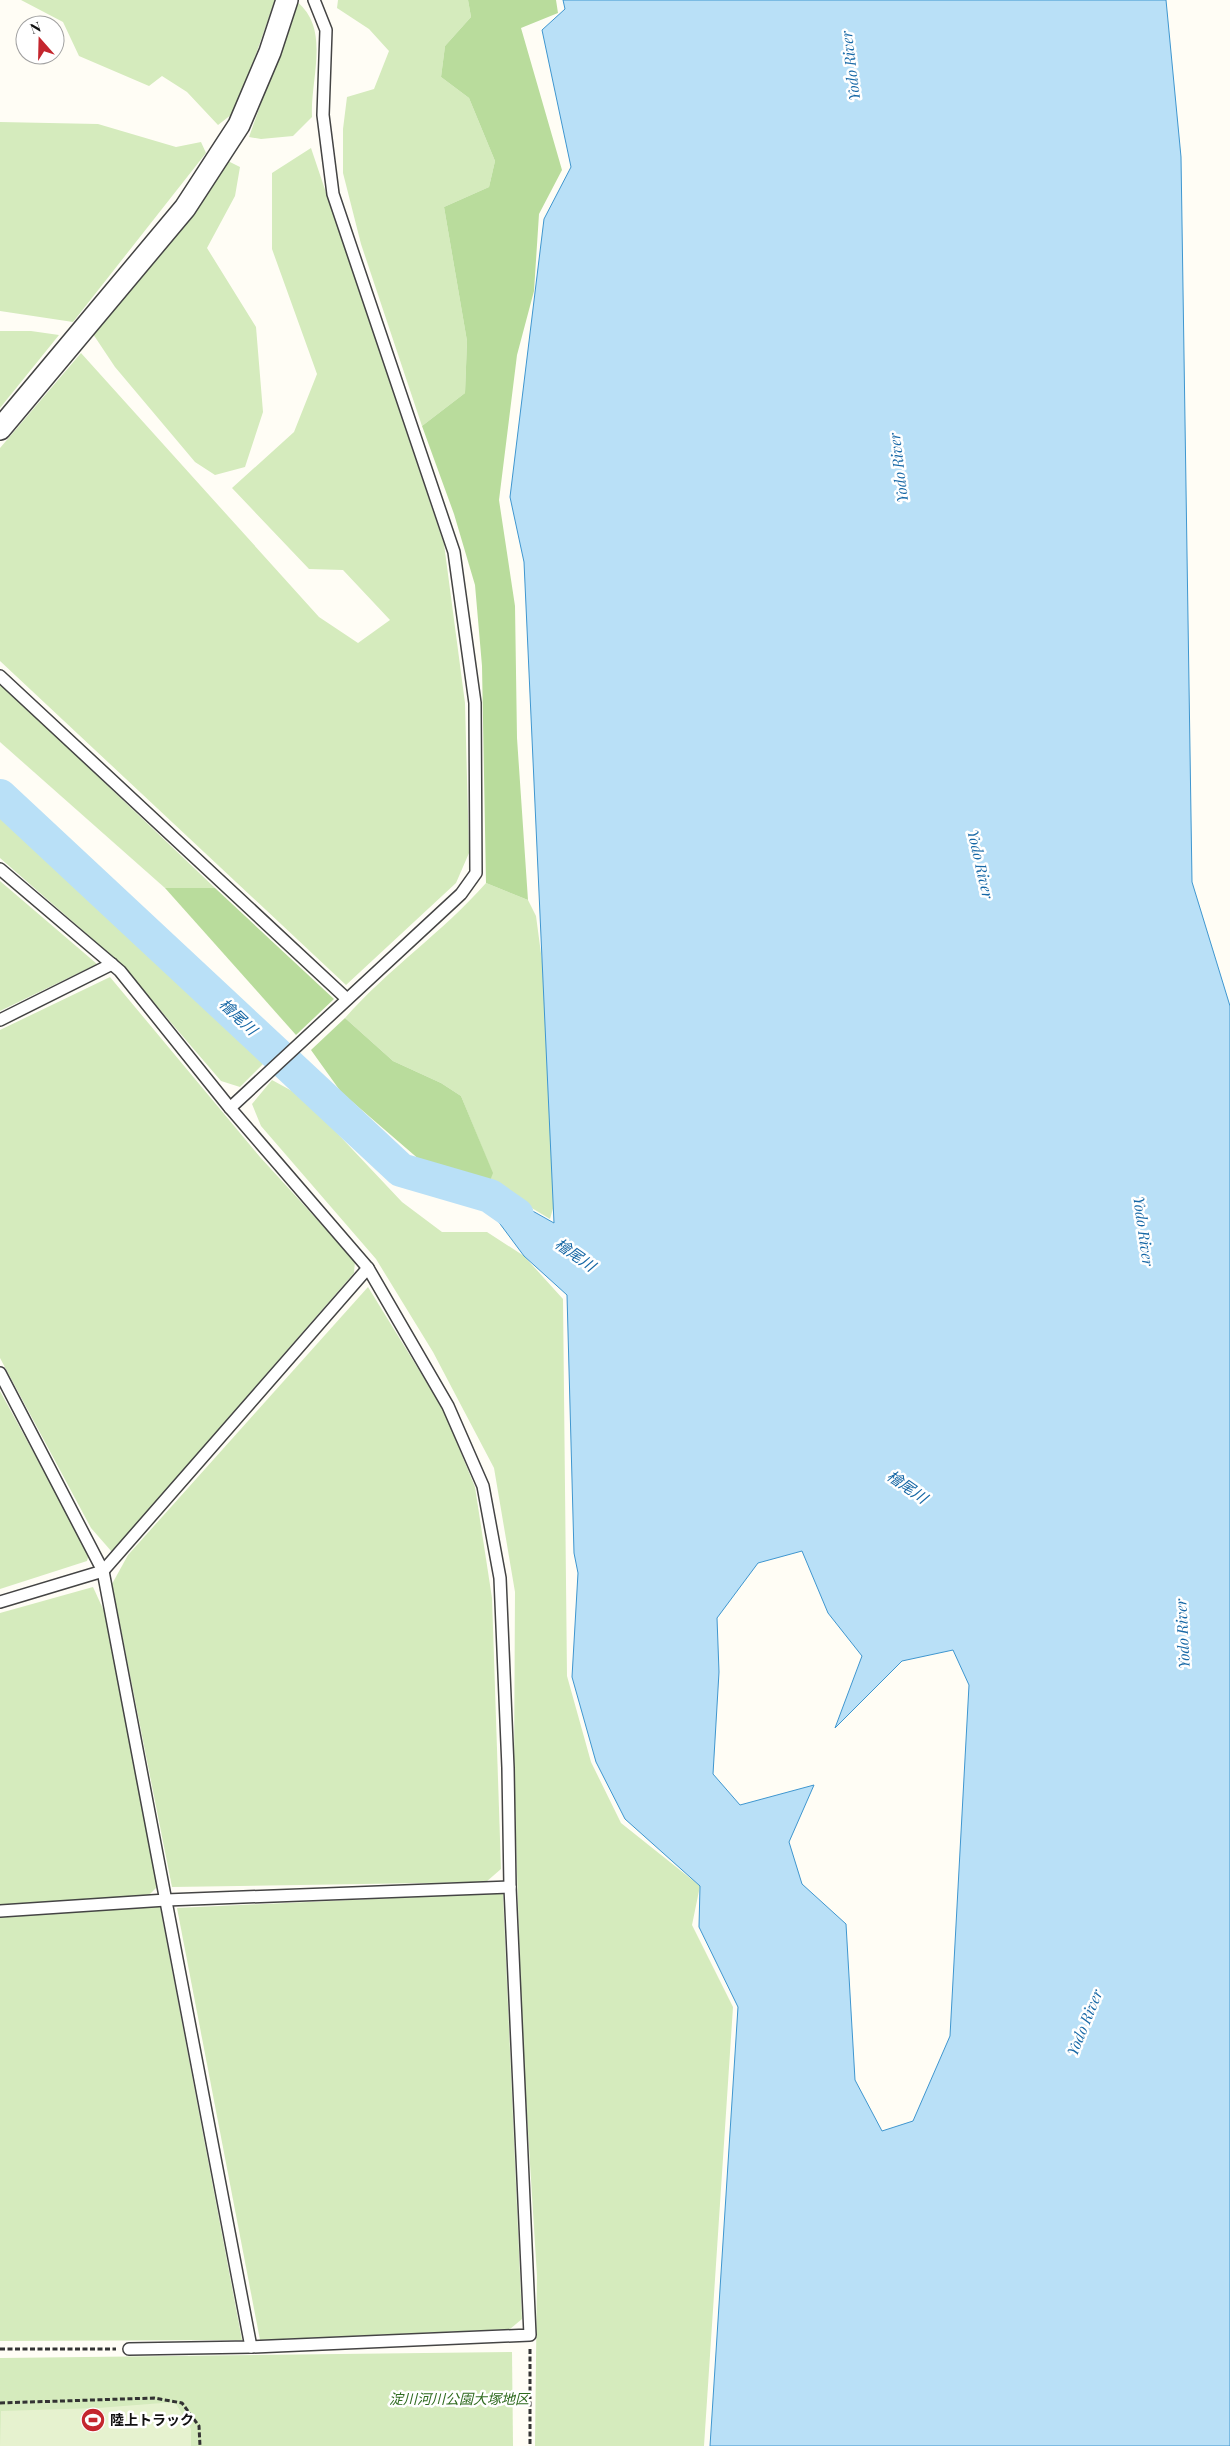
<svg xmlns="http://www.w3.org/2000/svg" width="1230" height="2446" viewBox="0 0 1230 2446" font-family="'Playfair Display','Noto Sans JP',serif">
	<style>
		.green { fill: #d5ebbd }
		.forest { fill: #b9dc9c }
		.pitch { fill: #e6f2cf }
		.water { fill: #b9e0f7; stroke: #3f96cf; fill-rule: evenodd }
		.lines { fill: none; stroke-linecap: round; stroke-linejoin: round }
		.river { stroke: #b9e0f7; stroke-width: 34 }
		.service-casing { stroke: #444; stroke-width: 14 }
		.minor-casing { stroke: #444; stroke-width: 24 }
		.path { stroke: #333; stroke-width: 3; stroke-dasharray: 5 2.5; stroke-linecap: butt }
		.service { stroke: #fff; stroke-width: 11 }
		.minor { stroke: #fff; stroke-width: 21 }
		.labels { text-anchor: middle; stroke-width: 5; stroke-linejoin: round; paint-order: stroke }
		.park-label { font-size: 14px; font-style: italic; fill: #2f6b1f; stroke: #fff }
		.poi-label { font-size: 14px; font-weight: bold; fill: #111; stroke: #fff; text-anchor: start }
		.water-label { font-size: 15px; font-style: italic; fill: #1768a6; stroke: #fff }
	</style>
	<rect width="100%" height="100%" fill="#fffdf5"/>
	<g class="green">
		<polygon points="21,0 275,0 236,111 218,125 187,92 162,76 149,86 79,56 63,22"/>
		<polygon points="338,0 468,0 471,17 445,46 441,77 469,98 495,161 489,187 444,207 467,341 465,393 422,426 361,244 343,173 343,129 347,97 374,89 389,51 369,29 337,8"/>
		<path d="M297 2C331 29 310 79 312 117L293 136 261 139 249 137Z"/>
		<polygon points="0,122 98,124 176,147 201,142 206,153 73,322 0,311"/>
		<polygon points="311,148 444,544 465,703 469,853 456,883 346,985 0,661 0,448 81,353 319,617 358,643 390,620 343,570 309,569 232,488 294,432 317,374 272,249 272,173"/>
		<polygon points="226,160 240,167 235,196 207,248 256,327 263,412 245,467 215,475 195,462 115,367 93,334"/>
		<polygon points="0,331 31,331 59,335 0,408"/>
		<polygon points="0,683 215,888 165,888 0,742"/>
		<polygon points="0,810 169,964 268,1059 240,1087 221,1081 120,963 0,858"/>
		<polygon points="0,881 97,964 0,1011"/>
		<path d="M486 883 528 900 536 916 542 961 556 1198 550 1219 500 1189 488 1186 492 1172 461 1096 441 1083 393 1061 345 1018C388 969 443 932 486 883Z"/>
		<polygon points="110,977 260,1157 355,1261 354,1273 112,1552 91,1528 0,1358 0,1030"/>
		<polygon points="272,1080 303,1097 402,1202 442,1232 487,1232 524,1256 563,1299 567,1676 591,1762 621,1823 700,1886 692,1925 733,2007 704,2446 535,2446 537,2276 522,2035 514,1773 515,1592 494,1468 433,1352 376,1259 261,1126 252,1104"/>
		<polygon points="368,1287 443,1409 475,1487 492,1598 501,1869 486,1882 172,1887 112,1584 128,1555"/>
		<polygon points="0,1391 89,1554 87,1561 0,1589"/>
		<polygon points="93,1587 104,1611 157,1887 148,1896 0,1905 0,1613"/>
		<polygon points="503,1893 522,2319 510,2329 260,2340 177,1908"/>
		<polygon points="160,1906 242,2340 0,2341 0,1916"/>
		<polygon points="512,2352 513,2446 0,2446 0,2358"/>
	</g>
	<g class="forest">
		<polygon points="468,0 556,0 558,13 521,28 562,170 539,214 534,291 517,355 499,500 515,606 517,738 528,900 486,883 482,666 475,585 454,514 422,426 465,393 467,341 444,207 489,187 495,161 469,98 441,77 445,46 471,17"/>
		<polygon points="165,888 215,888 334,999 296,1035"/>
		<polygon points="345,1018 393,1061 441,1083 461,1096 493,1173 488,1186 421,1161 341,1092 311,1050"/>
	</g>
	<polygon class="pitch" points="175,2402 191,2429 191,2446 0,2446 1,2411 98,2408"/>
	<path class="water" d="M563 0H1166L1181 157 1192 882 1230 1006V2446H710L738 2007 699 1927 700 1886 625 1819 596 1762 572 1677 578 1573 574 1553 567 1295 524 1256 477 1193 474 1181 488 1186 554 1223 524 562 510 497 544 219 571 167 542 30 565 9ZM802 1551 828 1613 862 1656 835 1728 902 1661 953 1650 969 1685 950 2036 913 2121 882 2131 855 2080 846 1924 802 1884 789 1842 814 1785 740 1805 713 1774 719 1672 717 1618 758 1563Z"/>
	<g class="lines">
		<polyline class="river" points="0,796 401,1170 490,1196 517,1215"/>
		<g class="service-casing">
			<g id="service">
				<polyline points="0,676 347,999"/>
				<polyline points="0,869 120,971 230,1108"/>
				<polyline points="0,1020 112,964"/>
				<polyline points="0,1373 103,1571 251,2347"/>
				<polyline points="0,1602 103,1571 368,1268"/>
				<polyline points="0,1911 166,1900 510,1887"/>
				<polyline points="129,2349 251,2347 530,2335 510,1887 508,1768 500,1578 483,1486 448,1406 368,1268 230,1108 461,894 476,873 475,703 454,552 333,194 323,115 326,30 314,0"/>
			</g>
		</g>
		<g class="minor-casing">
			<polyline id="minor" points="0,429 185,208 239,125 270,52 287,0"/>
		</g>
		<g class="path">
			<polyline points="0,2349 116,2349"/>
			<polyline points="530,2349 530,2446"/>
			<polyline points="0,2403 154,2398 182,2403 199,2426 200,2446"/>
		</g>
		<use href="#service" class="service"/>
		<use href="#minor" class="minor"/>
	</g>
	<defs>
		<g id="stadium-disc" transform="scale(1.25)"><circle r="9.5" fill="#c4262e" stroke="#fff"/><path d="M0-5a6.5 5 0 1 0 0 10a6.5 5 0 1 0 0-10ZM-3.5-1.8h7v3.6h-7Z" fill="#fff"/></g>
	</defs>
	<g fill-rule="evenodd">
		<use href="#stadium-disc" x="93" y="2420"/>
	</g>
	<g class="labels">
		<g class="park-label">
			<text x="459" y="2404">淀川河川公園大塚地区</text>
		</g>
		<g class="poi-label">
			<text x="110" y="2425">陸上トラック</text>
		</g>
		<g class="water-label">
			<text transform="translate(851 66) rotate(-97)" y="5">Yodo River</text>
			<text transform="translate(899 468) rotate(-97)" y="5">Yodo River</text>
			<text transform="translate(980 864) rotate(77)" y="5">Yodo River</text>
			<text transform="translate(238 1017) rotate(43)" y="5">檜尾川</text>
			<text transform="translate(1143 1231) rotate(82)" y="5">Yodo River</text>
			<text transform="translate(575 1255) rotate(35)" y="5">檜尾川</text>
			<text transform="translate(907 1487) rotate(35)" y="5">檜尾川</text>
			<text transform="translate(1183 1634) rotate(-93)" y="5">Yodo River</text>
			<text transform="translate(1085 2023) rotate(-68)" y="5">Yodo River</text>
		</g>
	</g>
	<g transform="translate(40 40) rotate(340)"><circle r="24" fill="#ffffff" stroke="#a0a0a0"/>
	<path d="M0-4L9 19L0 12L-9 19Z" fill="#c4262e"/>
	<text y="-8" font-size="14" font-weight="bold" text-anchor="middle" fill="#111111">N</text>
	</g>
</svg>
